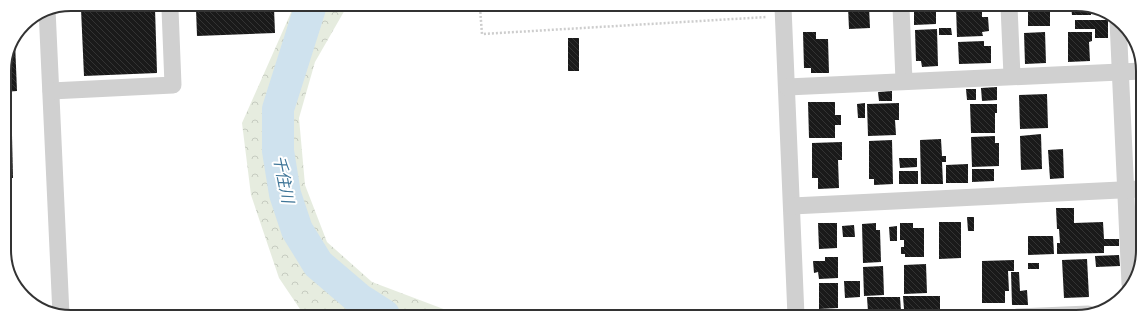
<svg xmlns="http://www.w3.org/2000/svg" width="1147" height="321" viewBox="0 0 1147 321" font-family="Signika,'Noto Sans JP',sans-serif">
	<style>
		.forest { fill: url(#forest-crowns) }
		.lines { fill: none; stroke-linecap: round; stroke-linejoin: round }
		.river { stroke: #cfe2ee; stroke-width: 32 }
		.building { fill: url(#building-back-hatch) }
		.path { stroke: #cdcdcd; stroke-width: 2.5; stroke-dasharray: 2 2; stroke-linecap: butt }
		.minor { stroke: #d0d0d0; stroke-width: 17 }
		.labels { text-anchor: middle; stroke-width: 4; stroke-linejoin: round; paint-order: stroke }
		.water-label { font-size: 16px; font-style: italic; fill: #3f7597; stroke: #fff }
		.rim { fill: none; stroke: #333; stroke-width: 2 }
	</style>
	<defs>
		<pattern id="forest-crowns" width="20" height="18" patternUnits="userSpaceOnUse"><rect width="20" height="18" fill="#e6ecdf"/><path d="M2 6a3 3 0 1 1 6 0M12 15a3 3 0 1 1 6 0" fill="none" stroke="#c6cbc0"/></pattern>
		<pattern id="building-back-hatch" width="6" height="6" patternUnits="userSpaceOnUse"><rect width="6" height="6" fill="#1a1a1a"/><path d="M-1 5l2 2M0 0l6 6M5-1l2 2" fill="none" stroke="#333"/></pattern>
	</defs>
	<rect width="100%" height="100%" fill="#fff"/>
	<polygon class="forest" points="293,8 346,8 315,62 299,118 305,185 327,242 372,282 462,316 304,315 279,278 251,195 242,123"/>
	<g class="lines">
		<polyline class="river" points="310,8 278,109 278,151 285,194 297,230 318,264 359,299 384,315"/>
	</g>
	<g class="building">
		<rect x="1028" y="6" width="22" height="20"/>
		<polygon points="1071,6 1091,6 1091,15 1072,15"/>
		<polygon points="848,7 869,7 870,28 849,29"/>
		<polygon points="914,7 936,7 936,24 914,25"/>
		<polygon points="956,7 982,7 982,17 988,17 989,31 982,32 983,36 957,37"/>
		<polygon points="274,8 275,33 197,36 196,9"/>
		<polygon points="81,9 155,9 157,73 84,76"/>
		<polygon points="1075,20 1108,20 1108,38 1095,38 1095,29 1075,29"/>
		<polygon points="939,28 951,28 952,35 939,35"/>
		<polygon points="937,29 938,66 922,67 921,61 916,61 915,30"/>
		<polygon points="803,32 816,32 816,39 828,39 829,73 811,73 811,68 804,68"/>
		<polygon points="1045,32 1046,63 1025,64 1024,33"/>
		<polygon points="1068,32 1092,32 1092,41 1089,42 1090,61 1068,62"/>
		<rect x="568" y="38" width="11" height="33"/>
		<polygon points="984,41 984,46 991,46 991,63 959,64 958,42"/>
		<polygon points="15,42 17,91 4,92 4,67"/>
		<polygon points="997,87 997,100 982,101 981,88"/>
		<polygon points="966,89 976,89 976,100 967,100"/>
		<polygon points="892,91 892,101 879,101 878,92"/>
		<polygon points="1047,94 1048,128 1020,129 1019,95"/>
		<polygon points="808,102 835,102 835,115 841,115 841,125 835,125 835,138 809,138"/>
		<polygon points="865,103 865,118 858,118 857,104"/>
		<polygon points="899,103 899,120 895,120 896,135 868,136 867,104"/>
		<polygon points="970,104 997,104 997,113 995,113 995,133 971,133"/>
		<polygon points="1041,134 1042,169 1021,170 1020,136"/>
		<polygon points="5,135 12,135 13,178 5,178"/>
		<polygon points="995,136 995,143 999,143 999,166 972,167 971,137"/>
		<polygon points="941,139 942,156 946,156 946,162 942,162 943,184 921,184 920,140"/>
		<polygon points="892,140 893,184 874,185 874,179 869,179 869,141"/>
		<polygon points="842,142 842,160 838,160 839,188 818,189 818,178 812,178 812,143"/>
		<polygon points="1063,149 1064,178 1050,179 1048,150"/>
		<polygon points="899,158 917,158 917,167 900,168"/>
		<polygon points="968,164 968,183 946,183 946,165"/>
		<polygon points="972,169 994,169 994,181 972,182"/>
		<rect x="899" y="171" width="19" height="13"/>
		<polygon points="1056,208 1074,208 1074,223 1103,222 1104,239 1119,239 1119,246 1104,246 1104,253 1057,254 1057,243 1060,243 1059,229 1057,229"/>
		<polygon points="967,217 974,217 974,231 968,231"/>
		<polygon points="939,222 961,222 961,258 939,259"/>
		<polygon points="818,223 837,223 837,248 819,249"/>
		<polygon points="876,223 876,230 880,230 881,262 863,263 862,224"/>
		<polygon points="900,223 913,223 913,228 924,228 924,257 905,257 905,254 901,254 901,247 904,247 904,240 900,240"/>
		<polygon points="854,225 855,237 843,237 842,226"/>
		<polygon points="897,226 897,241 890,241 889,227"/>
		<polygon points="1028,236 1053,236 1054,254 1028,255"/>
		<polygon points="1119,255 1120,266 1096,267 1095,256"/>
		<polygon points="825,257 838,257 838,278 819,279 818,272 814,273 813,261 825,261"/>
		<polygon points="1087,259 1089,297 1064,298 1062,260"/>
		<polygon points="1014,260 1014,271 1008,271 1009,291 1005,291 1005,303 982,303 982,261"/>
		<rect x="1028" y="263" width="11" height="6"/>
		<polygon points="926,264 927,293 904,294 904,265"/>
		<polygon points="883,266 884,295 864,296 863,267"/>
		<polygon points="1011,272 1019,272 1020,291 1027,290 1028,305 1012,305"/>
		<polygon points="844,281 860,281 860,297 845,298"/>
		<polygon points="819,283 838,283 838,308 819,309"/>
		<polygon points="903,296 940,296 940,309 904,309"/>
		<polygon points="867,297 900,297 901,311 868,312"/>
	</g>
	<g class="lines">
		<polyline class="path" points="480,8 482,34 767,17"/>
		<g class="minor">
			<polyline points="1009,6 1012,76"/>
			<polyline points="783,7 796,316"/>
			<polyline points="901,7 904,81"/>
			<polyline points="47,9 61,315"/>
			<polyline points="1118,21 1130,284"/>
			<polyline points="787,87 1142,71"/>
			<polyline points="51,91 173,85 170,9"/>
			<polyline points="792,206 1141,189"/>
			<polyline points="1017,317 1088,314"/>
		</g>
	</g>
	<g class="labels">
		<g class="water-label">
			<text transform="translate(284 179) rotate(79)" y="6">千住川</text>
		</g>
	</g>
	<path d="M0 0H1147V321H0ZM71 11H1076A60 60 0 0 1 1136 71V250A60 60 0 0 1 1076 310H71A60 60 0 0 1 11 250V71A60 60 0 0 1 71 11Z" fill="#fff" fill-rule="evenodd"/>
	<path class="rim" d="M71 11H1076A60 60 0 0 1 1136 71V250A60 60 0 0 1 1076 310H71A60 60 0 0 1 11 250V71A60 60 0 0 1 71 11Z"/>
</svg>
